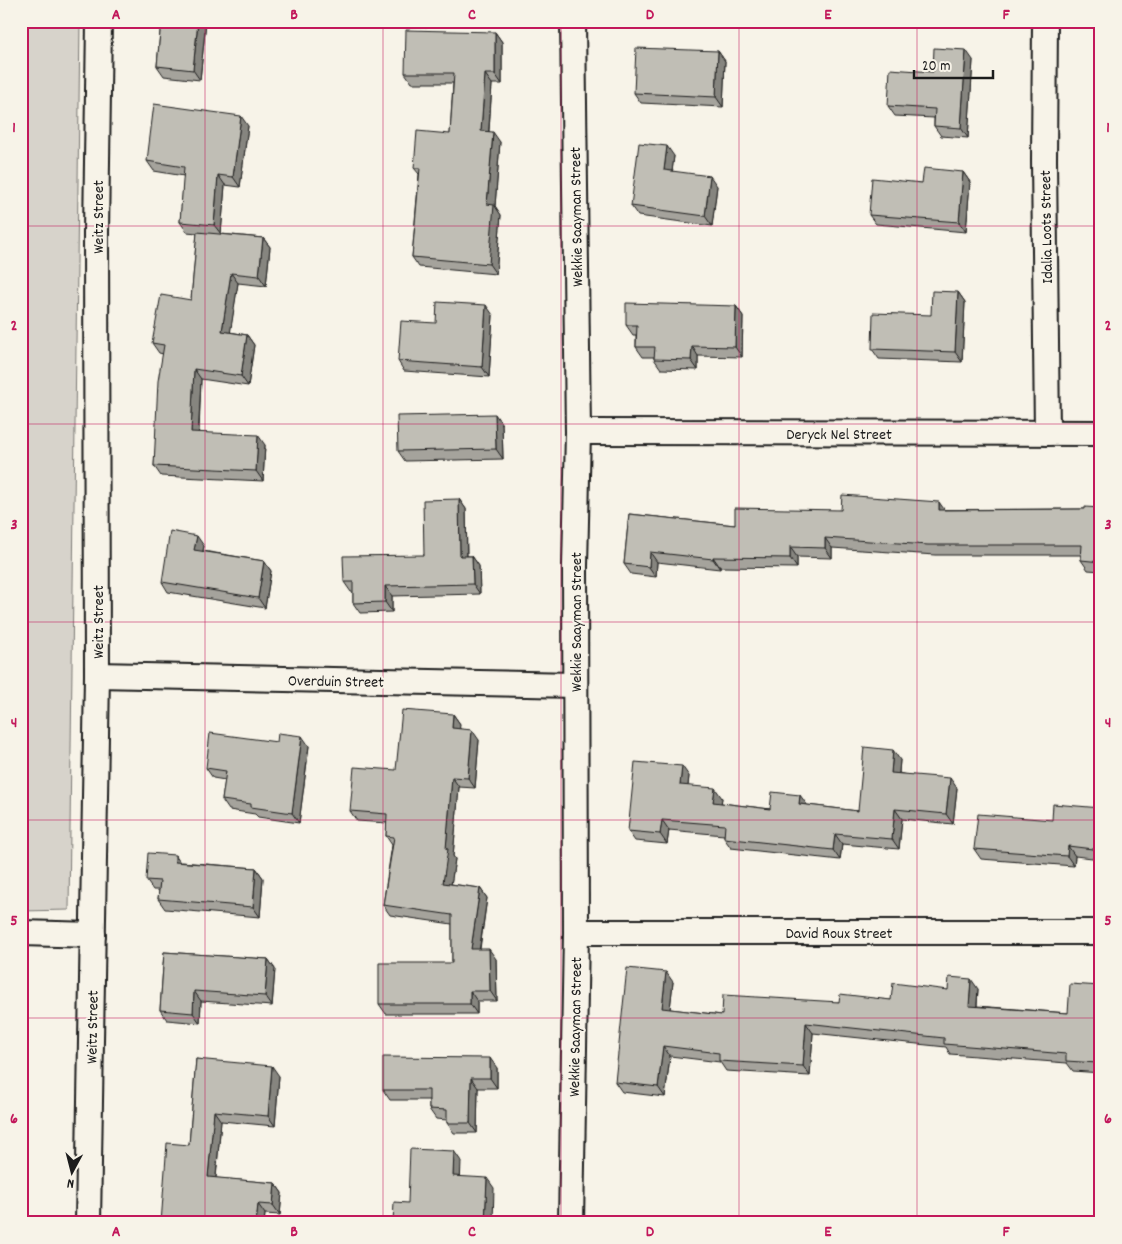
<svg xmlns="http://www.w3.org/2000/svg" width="1122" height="1244" viewBox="0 0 1122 1244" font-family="Dekko,sans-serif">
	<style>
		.green { fill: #d7d3cb; stroke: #7a7874 }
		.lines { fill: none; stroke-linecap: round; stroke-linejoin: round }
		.minor-casing { stroke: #1c1c1c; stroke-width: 28 }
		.minor { stroke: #f7f3e8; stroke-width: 24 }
		.wall { fill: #a5a39c; stroke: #1c1c1c }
		.shaded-wall { fill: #86857f; stroke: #1c1c1c }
		.building { fill: #c0beb5; stroke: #1c1c1c }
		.grid { fill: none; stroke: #c2185b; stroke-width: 1; stroke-opacity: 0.55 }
		.labels { text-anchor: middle; stroke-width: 4; stroke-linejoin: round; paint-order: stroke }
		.street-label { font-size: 16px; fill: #1c1c1c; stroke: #f7f3e8 }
		.neatline { fill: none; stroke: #c2185b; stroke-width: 2 }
		.grid-label { font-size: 16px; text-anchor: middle; font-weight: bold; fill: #c2185b }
	</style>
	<rect width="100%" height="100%" fill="#f7f3e8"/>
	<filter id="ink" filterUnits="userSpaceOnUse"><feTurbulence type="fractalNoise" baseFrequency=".02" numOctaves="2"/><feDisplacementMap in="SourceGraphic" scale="10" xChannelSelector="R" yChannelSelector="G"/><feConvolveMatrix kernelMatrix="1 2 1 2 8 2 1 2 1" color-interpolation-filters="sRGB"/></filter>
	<g filter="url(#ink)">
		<polygon class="green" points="21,21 80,21 69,910 21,911"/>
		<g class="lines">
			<g class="minor-casing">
				<g id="minor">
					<polyline points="1045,21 1044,160 1047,433"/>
					<polyline points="578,432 1101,433"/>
					<polyline points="97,675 575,685"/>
					<polyline points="576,932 1101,932"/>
					<polyline points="21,933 93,935"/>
					<polyline points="88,1223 97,675 96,232 99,21"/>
					<polyline points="571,1223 576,932 575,566 578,432 573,21"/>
				</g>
			</g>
			<use href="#minor" class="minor"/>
		</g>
		<g class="wall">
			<polygon points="161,21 206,21 200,80 164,76 157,66"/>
			<polygon points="724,21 759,21 758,24"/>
			<polygon points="495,32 502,42 502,84 492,84 489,131 500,142 495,206 501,215 496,274 419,267 412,257 419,174 414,168 450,134 453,83 412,83 405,73"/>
			<polygon points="718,51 725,61 723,107 641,103 634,93"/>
			<polygon points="973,60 968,138 941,136 934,126 934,118 895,116 888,106 933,72"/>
			<polygon points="248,126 240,187 225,185 221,234 263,238 270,247 266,286 238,283 230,332 247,335 254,345 248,386 201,379 199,432 265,445 263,481 161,476 154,466 163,354 159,353 152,343 191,300 197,233 187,232 180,222 184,176 154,171 147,161"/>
			<polygon points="674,156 672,171 717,186 712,226 638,216 631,206"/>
			<polygon points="963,172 970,182 966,232 876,224 869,215 922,183"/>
			<polygon points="958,292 965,302 962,362 879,359 872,349 931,315"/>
			<polygon points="736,306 743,316 742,357 698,356 698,370 661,369 654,359 654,357 643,357 636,347 636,335 633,335 626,325"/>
			<polygon points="493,315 489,377 404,371 398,361"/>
			<polygon points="502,424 503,459 405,461 398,451"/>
			<polygon points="459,499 466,509 467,556 472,556 479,566 480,594 392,596 392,612 360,613 353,603 353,592 351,592 344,582 424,555"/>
			<polygon points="1101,508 1101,571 1088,570 1081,560 1082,555 935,555 832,548 832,558 797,557 797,568 720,567 720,569 657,562 656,577 631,574 624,564 629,514 735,525 841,510 1085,509"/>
			<polygon points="204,546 203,551 264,561 271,571 265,608 168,592 162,582"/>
			<polygon points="453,714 460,724 459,728 479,740 475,788 459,787 453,856 455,859 451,884 480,888 487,898 480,949 496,959 497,1001 477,1001 477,1014 386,1014 379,1004 452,963 452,924 390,915 383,905 392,845 386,836 387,823 357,821 350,811 396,770"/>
			<polygon points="309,746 299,823 258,817 255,814 229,810 222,800 225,780 213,778 206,768"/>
			<polygon points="900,760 899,773 957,788 953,824 902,819 899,849 842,844 840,860 731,848 724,838 724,835 669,830 667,844 635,841 628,831 689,776 688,786 722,798 721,803 770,809 807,805 858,811"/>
			<polygon points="1101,808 1101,859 1075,856 1074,866 981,859 974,849 1052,820"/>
			<polygon points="181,862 256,868 263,878 260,917 165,909 158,899 159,890 153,890 146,880"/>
			<polygon points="164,952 268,959 275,969 272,1006 201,1001 200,1023 167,1020 160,1010"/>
			<polygon points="673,982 670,1009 722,1015 839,1002 891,1000 948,990 978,989 977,1006 1068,1013 1101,986 1101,1073 1073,1071 1067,1063 950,1054 946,1047 813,1033 810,1076 726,1071 720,1062 670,1056 665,1097 622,1092 615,1082"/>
			<polygon points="196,1059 279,1076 275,1126 221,1121 216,1178 275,1183 282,1193 280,1215 265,1214 264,1223 161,1223 189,1145"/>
			<polygon points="497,1068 497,1088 478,1088 477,1133 454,1133 447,1123 447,1120 436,1119 429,1109 429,1100 390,1100 383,1090"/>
		</g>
		<g class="shaded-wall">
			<polygon points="198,21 206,21 200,80 193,70"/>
			<polygon points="495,32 502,42 502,84 495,74"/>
			<polygon points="966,50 973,60 968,138 961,128"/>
			<polygon points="718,51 725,61 723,107 716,97"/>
			<polygon points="485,74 492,84 488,141 481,131"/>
			<polygon points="241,116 248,126 240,187 233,177"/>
			<polygon points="493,132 500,142 495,206 501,215 496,274 489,264 487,204"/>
			<polygon points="667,146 674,156 671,180 664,170"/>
			<polygon points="963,172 970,182 966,232 959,222"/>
			<polygon points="218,175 225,185 221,234 214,225"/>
			<polygon points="710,176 717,186 712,226 705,216"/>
			<polygon points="263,238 270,247 266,286 259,276"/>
			<polygon points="231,273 238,283 229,341 222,331"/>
			<polygon points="958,292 965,302 962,362 955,352"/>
			<polygon points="486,305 493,315 489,377 482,367"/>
			<polygon points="736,306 743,316 742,357 735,347"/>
			<polygon points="247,335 254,345 248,386 241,376"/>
			<polygon points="692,346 698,356 698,370 691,360"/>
			<polygon points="194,369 201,379 198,442 191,432"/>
			<polygon points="495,414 502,424 503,459 496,449"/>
			<polygon points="258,435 265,445 263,481 256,471"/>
			<polygon points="459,499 466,509 467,566 460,556"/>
			<polygon points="939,502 946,512 939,510"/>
			<polygon points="197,536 204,546 201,560 194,550"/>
			<polygon points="825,538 832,548 832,558 825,548"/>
			<polygon points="790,547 797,557 797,568 790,558"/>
			<polygon points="650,552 657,562 656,577 649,567"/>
			<polygon points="472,556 479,566 480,594 473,584"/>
			<polygon points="713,557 720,567 720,569 713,559"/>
			<polygon points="264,561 271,571 265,608 258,598"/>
			<polygon points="385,586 392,596 392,612 385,602"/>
			<polygon points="453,714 460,724 459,738 452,728"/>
			<polygon points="472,730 479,740 475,788 468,778"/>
			<polygon points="302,736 309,746 299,823 292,813"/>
			<polygon points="893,750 900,760 898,783 891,773"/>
			<polygon points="682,766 689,776 687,795 680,785"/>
			<polygon points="452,777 459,787 453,856 455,859 450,892 443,883"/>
			<polygon points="950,778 957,788 953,824 946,814"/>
			<polygon points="715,788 722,798 720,812 713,802"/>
			<polygon points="800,795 807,805 799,804"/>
			<polygon points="895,809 902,819 899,849 892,839"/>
			<polygon points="662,820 669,830 667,844 660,834"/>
			<polygon points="835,834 842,844 840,860 833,850"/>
			<polygon points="1068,846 1075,856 1074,866 1067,856"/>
			<polygon points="175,855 182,865 175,862"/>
			<polygon points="256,868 263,878 260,917 253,907"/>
			<polygon points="480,888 487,898 478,959 471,949"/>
			<polygon points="489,949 496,959 497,1001 490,991"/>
			<polygon points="268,959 275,969 272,1006 265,996"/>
			<polygon points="666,972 673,982 669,1018 662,1008"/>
			<polygon points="971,979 978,989 976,1016 969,1006"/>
			<polygon points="194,991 201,1001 200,1023 193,1013"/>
			<polygon points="470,991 477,1001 477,1014 470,1004"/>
			<polygon points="806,1023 813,1033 810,1076 803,1066"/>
			<polygon points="1099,1035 1101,1038 1101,1068 1098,1063"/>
			<polygon points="663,1046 670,1056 665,1097 658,1087"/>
			<polygon points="490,1058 497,1068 497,1088 490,1078"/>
			<polygon points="272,1066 279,1076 275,1126 268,1116"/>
			<polygon points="471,1078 478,1088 477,1133 470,1123"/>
			<polygon points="214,1111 221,1121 215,1187 208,1177"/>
			<polygon points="454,1151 461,1161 460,1186 453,1176"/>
			<polygon points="487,1178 494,1188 493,1223 485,1223"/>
			<polygon points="275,1183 282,1193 280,1215 273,1205"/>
			<polygon points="258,1204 265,1214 264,1223 256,1223"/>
			<polygon points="193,1218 197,1223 193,1223"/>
		</g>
		<g class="building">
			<polygon points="161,21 198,21 193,70 157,66"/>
			<polygon points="406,30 495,32 495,74 485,74 481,131 493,132 487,204 494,205 489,264 412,257 420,168 414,168 417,131 450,134 454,73 405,73"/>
			<polygon points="636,48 718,51 716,97 634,93"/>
			<polygon points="934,48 966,50 961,128 934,126 935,109 888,106 890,69 933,72"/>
			<polygon points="154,104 241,116 233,177 218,175 214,225 180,222 184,167 147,161"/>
			<polygon points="639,143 667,146 664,170 710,176 705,216 631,206"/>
			<polygon points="924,168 963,172 959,222 869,215 872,178 922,183"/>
			<polygon points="197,232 263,238 259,276 231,273 222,331 247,335 241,376 194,369 191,432 258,435 256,471 154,466 158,381 164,345 152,343 161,295 191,300"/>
			<polygon points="932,291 958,292 955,352 872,349 873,313 931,315"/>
			<polygon points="437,302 486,305 482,367 398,361 401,321 436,323"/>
			<polygon points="626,303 736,306 735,347 692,346 691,360 654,359 655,347 636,347 637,325 626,325"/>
			<polygon points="495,414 496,449 398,451 397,416"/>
			<polygon points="842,495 939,502 939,510 1085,509 1085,507 1101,508 1101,562 1081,560 1082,545 928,545 825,538 825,548 790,547 790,558 713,557 713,559 650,552 649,567 624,564 629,514 735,525 735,508 841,510"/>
			<polygon points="459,499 460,556 472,556 473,584 385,586 385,602 353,603 353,582 344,582 343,556 424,555 423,500"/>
			<polygon points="170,531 197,536 194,550 264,561 258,598 162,582"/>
			<polygon points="402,710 453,714 452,728 472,730 468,778 452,777 446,849 448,849 443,883 480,888 471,949 489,949 490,991 470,991 470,1004 379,1004 379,963 452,963 452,915 383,905 394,837 386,836 387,814 350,811 354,767 396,770"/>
			<polygon points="210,733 277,742 278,733 302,736 292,813 251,807 251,804 222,800 226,771 206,768"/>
			<polygon points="864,747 893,750 891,773 950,778 946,814 895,809 892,839 835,834 833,850 724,838 725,825 662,820 660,834 628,831 635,762 682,766 680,785 715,788 713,802 770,809 772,792 800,795 799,804 858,811"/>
			<polygon points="1053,804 1101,808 1101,850 1068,846 1067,856 974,849 978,814 1052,820"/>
			<polygon points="148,853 175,855 175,862 256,868 253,907 158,899 160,881 146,880"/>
			<polygon points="164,952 268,959 265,996 194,991 193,1013 160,1010"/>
			<polygon points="627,968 666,972 662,1008 722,1015 723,995 839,1002 840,994 891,1000 893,983 948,990 949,977 971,979 969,1006 1068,1013 1070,984 1101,986 1101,1035 1099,1035 1098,1063 1066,1061 1066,1054 944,1044 944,1038 806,1023 803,1066 719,1061 719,1053 663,1046 658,1087 615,1082"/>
			<polygon points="383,1057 490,1058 490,1078 471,1078 470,1123 447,1123 447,1110 429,1109 429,1090 383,1090"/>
			<polygon points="196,1059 272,1066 268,1116 214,1111 208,1177 275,1183 273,1205 258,1204 256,1223 193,1218 193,1223 161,1223 167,1143 189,1145"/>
			<polygon points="410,1149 454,1151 453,1176 487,1178 485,1223 393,1223 394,1202 408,1203"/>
		</g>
	</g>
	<path class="grid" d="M205 21V1223M383 21V1223M561 21V1223M739 21V1223M917 21V1223M21 226H1101M21 424H1101M21 622H1101M21 820H1101M21 1018H1101"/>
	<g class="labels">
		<g class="street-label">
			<text transform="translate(97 217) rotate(-90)" y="6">Weitz Street</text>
			<text transform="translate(575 217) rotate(-91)" y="6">Wekkie Saayman Street</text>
			<text transform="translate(1045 227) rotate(-91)" y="6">Idalia Loots Street</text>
			<text x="839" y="439">Deryck Nel Street</text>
			<text transform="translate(97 622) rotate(-90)" y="6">Weitz Street</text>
			<text transform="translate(575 622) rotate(-90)" y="6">Wekkie Saayman Street</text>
			<text transform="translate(336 680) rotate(1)" y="6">Overduin Street</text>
			<text x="839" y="938">David Roux Street</text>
			<text transform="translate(91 1027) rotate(-89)" y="6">Weitz Street</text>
			<text transform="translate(574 1027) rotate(-89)" y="6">Wekkie Saayman Street</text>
		</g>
	</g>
	<rect width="1122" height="1244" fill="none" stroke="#f7f3e8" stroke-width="55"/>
	<g transform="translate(72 1172) rotate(187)" stroke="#f7f3e8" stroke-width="4" paint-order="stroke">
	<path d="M0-4L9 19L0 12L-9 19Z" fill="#1c1c1c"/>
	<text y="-8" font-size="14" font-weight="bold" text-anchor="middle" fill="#1c1c1c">N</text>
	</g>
	<path d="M914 70v8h79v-8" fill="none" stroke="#1c1c1c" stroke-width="2.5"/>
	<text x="922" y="70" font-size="15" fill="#1c1c1c" stroke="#f7f3e8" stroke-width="4" paint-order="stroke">20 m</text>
	<rect x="28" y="28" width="1066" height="1188" class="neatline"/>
	<g class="grid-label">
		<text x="116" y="19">A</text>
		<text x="294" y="19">B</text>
		<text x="472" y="19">C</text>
		<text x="650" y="19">D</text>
		<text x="828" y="19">E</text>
		<text x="1006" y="19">F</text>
		<text x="14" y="132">1</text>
		<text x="1108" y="132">1</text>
		<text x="14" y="330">2</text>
		<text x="1108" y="330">2</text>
		<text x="14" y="529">3</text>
		<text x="1108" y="529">3</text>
		<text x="14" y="727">4</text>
		<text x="1108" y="727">4</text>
		<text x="14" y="925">5</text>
		<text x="1108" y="925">5</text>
		<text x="14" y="1123">6</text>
		<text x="1108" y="1123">6</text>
		<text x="116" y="1236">A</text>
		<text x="294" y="1236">B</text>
		<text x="472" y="1236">C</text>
		<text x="650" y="1236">D</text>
		<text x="828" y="1236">E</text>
		<text x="1006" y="1236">F</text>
	</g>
</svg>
